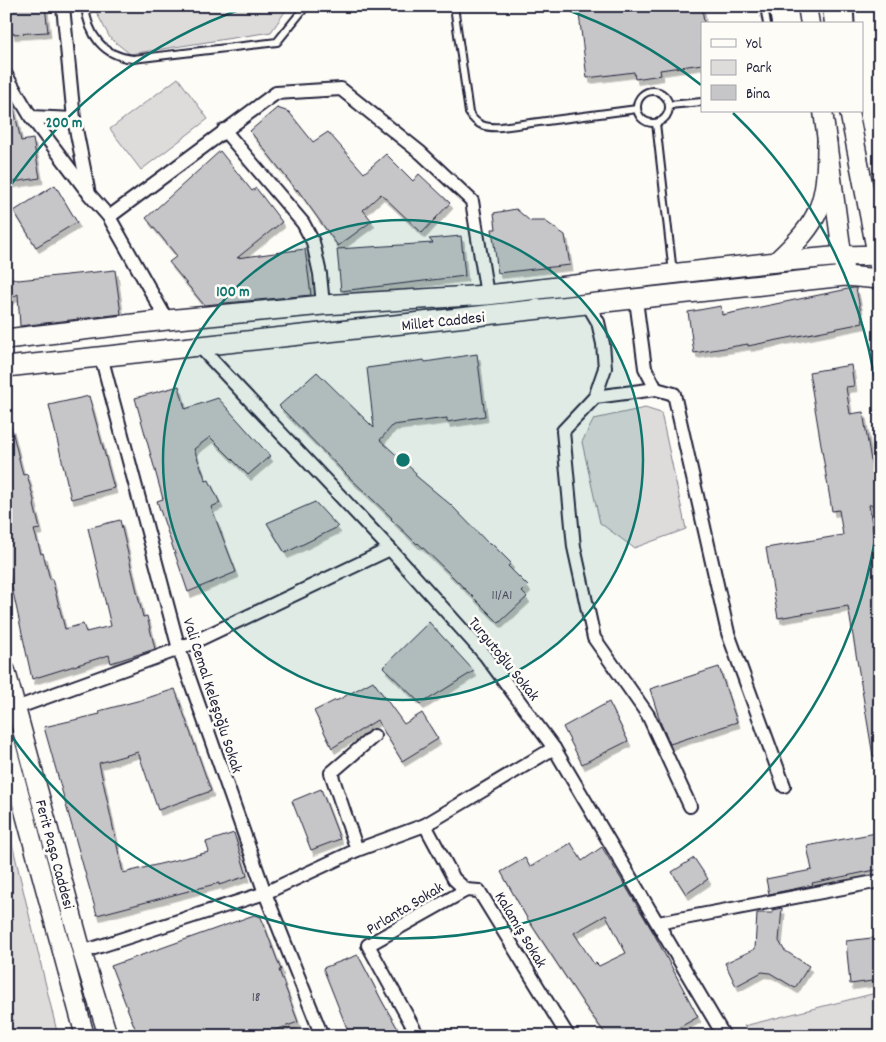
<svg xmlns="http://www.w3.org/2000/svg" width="886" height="1042" viewBox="0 0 886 1042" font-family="Dekko,sans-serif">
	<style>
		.green { fill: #dddcdb; stroke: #807f8b }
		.building { fill: #c6c6c8; stroke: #22223b; fill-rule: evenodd; filter: url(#shadow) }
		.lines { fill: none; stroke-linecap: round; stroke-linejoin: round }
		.service-casing { stroke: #22223b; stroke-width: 10 }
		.minor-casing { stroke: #22223b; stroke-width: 16 }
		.tertiary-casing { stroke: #22223b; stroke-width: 19 }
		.secondary-casing { stroke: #22223b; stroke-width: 21 }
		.primary-casing { stroke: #22223b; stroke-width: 22 }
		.service { stroke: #fdfcf7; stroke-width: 6 }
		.minor { stroke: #fdfcf7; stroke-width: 12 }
		.tertiary { stroke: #fdfcf7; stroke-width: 15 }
		.secondary { stroke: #fdfcf7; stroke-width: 18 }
		.primary { stroke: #fdfcf7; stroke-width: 19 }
		.ring { fill: none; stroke: #0f766e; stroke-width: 2.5 }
		.labels { text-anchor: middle; stroke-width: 5; stroke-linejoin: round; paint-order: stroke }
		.number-label { font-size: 14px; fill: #4b4b5e }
		.street-label { font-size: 16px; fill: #22223b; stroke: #fdfcf7 }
		.centre { fill: #0f766e; stroke: #fdfcf7; stroke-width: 2.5 }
		.ring-label { font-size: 15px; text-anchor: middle; font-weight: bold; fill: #0f766e; stroke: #fdfcf7; stroke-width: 5; stroke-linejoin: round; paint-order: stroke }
	</style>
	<defs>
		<filter id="shadow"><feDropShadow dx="3" dy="5.5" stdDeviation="0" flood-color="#0004"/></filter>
	</defs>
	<rect width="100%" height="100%" fill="#fdfcf7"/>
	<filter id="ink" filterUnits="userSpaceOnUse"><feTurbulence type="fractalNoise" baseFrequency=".02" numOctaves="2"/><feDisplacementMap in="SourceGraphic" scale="10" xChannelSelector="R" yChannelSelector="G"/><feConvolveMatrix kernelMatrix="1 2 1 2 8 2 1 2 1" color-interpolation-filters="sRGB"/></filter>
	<g filter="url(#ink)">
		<g class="green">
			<polygon points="93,6 289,6 271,32 130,54 110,38"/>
			<polygon points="178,78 208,119 141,170 110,129"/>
			<polygon points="645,408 661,413 686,529 634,548 600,523 582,442 594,419"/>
			<polygon points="6,818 58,1036 6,1036"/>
			<polygon points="880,992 880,1036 752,1036 744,1026"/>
		</g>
		<g class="building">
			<polygon points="9,6 45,6 48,32 12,34"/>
			<polygon points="578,6 702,6 704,24 702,24 702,64 660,70 661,75 635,79 634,72 587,78"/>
			<polygon points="12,100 21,141 33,139 40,178 6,183 6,101"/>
			<polygon points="277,108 289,112 313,142 328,132 364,173 386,154 413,181 419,174 450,203 422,233 381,194 363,210 372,221 338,246 297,189 297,191 250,131"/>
			<polygon points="220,151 252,191 256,188 282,222 237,258 305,249 311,295 204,305 169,262 177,256 146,218"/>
			<polygon points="55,185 77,222 36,247 14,211"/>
			<polygon points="516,209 530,221 545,221 565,235 570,265 498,273 492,229 496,229 494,213"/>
			<polygon points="461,236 465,276 341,291 337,249 433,243 429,239"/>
			<polygon points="115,270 121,314 20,326 18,294 6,301 6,282 13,278 18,280"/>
			<polygon points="853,288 856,288 863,323 748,346 748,344 694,353 688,312 721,306 722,315"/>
			<polygon points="477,354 485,416 447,422 447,418 393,425 380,440 416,473 415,475 451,505 489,544 491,543 511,563 508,566 528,586 522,592 527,597 499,623 448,572 418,543 417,544 391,519 392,518 347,475 279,406 317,372 374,428 367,368 424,360 425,362"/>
			<polygon points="851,365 854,386 846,387 850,414 863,412 878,504 869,505 877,555 880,554 880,755 873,756 848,606 778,618 766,548 843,535 839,510 832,511 809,372"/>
			<polygon points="179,386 185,409 218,398 270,456 248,475 210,437 194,449 206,481 209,480 220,503 211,507 236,572 188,592 157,501 163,499 135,398"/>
			<polygon points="89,396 114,488 71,499 49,405"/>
			<polygon points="11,426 23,475 27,474 35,504 34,505 40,529 34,530 41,554 43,553 50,579 52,579 65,629 83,624 86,632 111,626 88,528 120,520 143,617 147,616 155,649 111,663 109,655 32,679 6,560 6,427"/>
			<polygon points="315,502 338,527 285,553 267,523"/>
			<polygon points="429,622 474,671 421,704 383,667"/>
			<polygon points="719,667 737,722 670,744 661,724 650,689"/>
			<polygon points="373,681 404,724 422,713 438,739 402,761 377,720 332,748 314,711 334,701 338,700"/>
			<polygon points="175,689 211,791 158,810 138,752 99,763 123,873 209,852 206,842 234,833 247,876 219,885 219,883 97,915 44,727 100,714 99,711 141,700"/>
			<polygon points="609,702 628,741 582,764 563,727"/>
			<polygon points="321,789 340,839 311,850 292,801"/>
			<polygon points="876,833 880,851 880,869 812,883 813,885 769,894 766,879 812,870 807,846"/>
			<path d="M571 843 582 861 602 847 653 932 698 1017 664 1036H607L585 1006 527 918 501 872 525 858 530 867ZM606 915 626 953 599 966 596 963 594 964 574 933Z"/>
			<polygon points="694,858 708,879 686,894 672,872"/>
			<polygon points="782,908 779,941 784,950 809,966 795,988 770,973 762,972 736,986 725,963 755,949 757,913 773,913 772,910"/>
			<polygon points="254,915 261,917 281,970 279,970 298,1022 259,1036 138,1036 111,966"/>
			<polygon points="880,937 880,980 850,984 846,941"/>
			<polygon points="358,955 383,1003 402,1036 350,1036 323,968"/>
		</g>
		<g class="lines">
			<g class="service-casing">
				<g id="service">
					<path d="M85 6C88 35 103 56 133 59L277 42 306 6"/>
					<path d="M454 6 469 113C477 126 486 128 501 127L637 109"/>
					<polyline points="764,6 767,24"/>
					<circle cx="653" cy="107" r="16"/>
					<polyline points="669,105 702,102"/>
					<polyline points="656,123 673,273"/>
				</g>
			</g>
			<g class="minor-casing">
				<g id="minor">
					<polyline points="63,6 74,119 89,194 109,217 167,320"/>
					<polyline points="6,75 31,117 74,119"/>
					<polyline points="31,117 86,190"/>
					<polyline points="224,130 303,223 313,242 320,274 323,305"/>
					<polyline points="109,217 276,93 341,89 421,153 472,201 487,295"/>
					<polyline points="636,300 645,368 656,389 674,394 728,633 784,786"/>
					<polyline points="588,305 598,322 603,344 605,368 595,397"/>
					<polyline points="199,346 390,549 485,655 554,748 724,1036"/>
					<polyline points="101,356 179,649 265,893 322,1036"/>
					<polyline points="656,389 595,397 563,431 574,547 594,638 648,715 690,806"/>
					<polyline points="16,708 179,649 390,549"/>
					<polyline points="425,825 454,879 466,890 479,891 568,1036"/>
					<polyline points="357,850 331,773 374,736"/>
					<polyline points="658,923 880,881"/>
					<polyline points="82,952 265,893 357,850 425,825 554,748"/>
					<polyline points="418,1036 368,945 466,890"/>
				</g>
			</g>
			<g class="tertiary-casing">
				<polyline id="tertiary" points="845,6 846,24"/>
			</g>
			<g class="secondary-casing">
				<g id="secondary">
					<polyline points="807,6 810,24"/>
					<polyline points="832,6 834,24"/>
					<polyline points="823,111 845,276"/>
					<polyline points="849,111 880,271"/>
					<polyline points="6,671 82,952 108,1036"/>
					<polyline points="6,744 85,1036"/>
				</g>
			</g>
			<g class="primary-casing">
				<g id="primary">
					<path d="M776 262C821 220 827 204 827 143"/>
					<polyline points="6,339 167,320 323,305 487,295 776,262 843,256 880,255"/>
					<polyline points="6,367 845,276 880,279"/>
				</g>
			</g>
			<use href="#service" class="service"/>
			<use href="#minor" class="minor"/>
			<use href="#tertiary" class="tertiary"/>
			<use href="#secondary" class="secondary"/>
			<use href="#primary" class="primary"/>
		</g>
	</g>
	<circle cx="403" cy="460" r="240" fill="#0f766e" fill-opacity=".12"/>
	<g class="ring">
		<circle cx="403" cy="460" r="240"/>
		<path d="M879 510A479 479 0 0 1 8 731M8 189A479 479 0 0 1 247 7M559 7A479 479 0 0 1 701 85M733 113A479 479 0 0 1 879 410"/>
	</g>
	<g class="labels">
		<g class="number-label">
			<text x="502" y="599">11/A1</text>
			<text x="256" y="1001">18</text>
		</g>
		<g class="street-label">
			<text transform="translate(443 320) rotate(-6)" y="6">Millet Caddesi</text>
			<text transform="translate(505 658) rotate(51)" y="6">Turgutoğlu Sokak</text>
			<text transform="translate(214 695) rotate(72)" y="6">Vali Cemal Keleşoğlu Sokak</text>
			<text transform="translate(56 854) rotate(75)" y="6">Ferit Paşa Caddesi</text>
			<text transform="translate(404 907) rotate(-31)" y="6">Pırlanta Sokak</text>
			<text transform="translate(522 929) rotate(59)" y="6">Kalamış Sokak</text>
		</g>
	</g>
	<circle cx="403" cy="460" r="8" class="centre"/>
	<g class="ring-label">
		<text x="64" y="127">200 m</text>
		<text x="233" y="296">100 m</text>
	</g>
	<rect width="886" height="1042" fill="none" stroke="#fdfcf7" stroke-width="25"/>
	<rect x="12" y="12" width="861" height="1017" fill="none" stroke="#22223b" stroke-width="2" filter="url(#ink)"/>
	<rect x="701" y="22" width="162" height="90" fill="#fdfcf7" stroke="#a5a5ac"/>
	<rect x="711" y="39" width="25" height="8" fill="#fdfcf7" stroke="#a5a5ac"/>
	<text x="746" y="48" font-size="15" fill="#22223b">Yol</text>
	<rect x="711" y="60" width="25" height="15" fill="#dddcdb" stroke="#a5a5ac"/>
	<text x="746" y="72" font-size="15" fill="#22223b">Park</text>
	<rect x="711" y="85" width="25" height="15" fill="#c6c6c8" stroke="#a5a5ac"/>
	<text x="746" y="98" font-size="15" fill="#22223b">Bina</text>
</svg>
